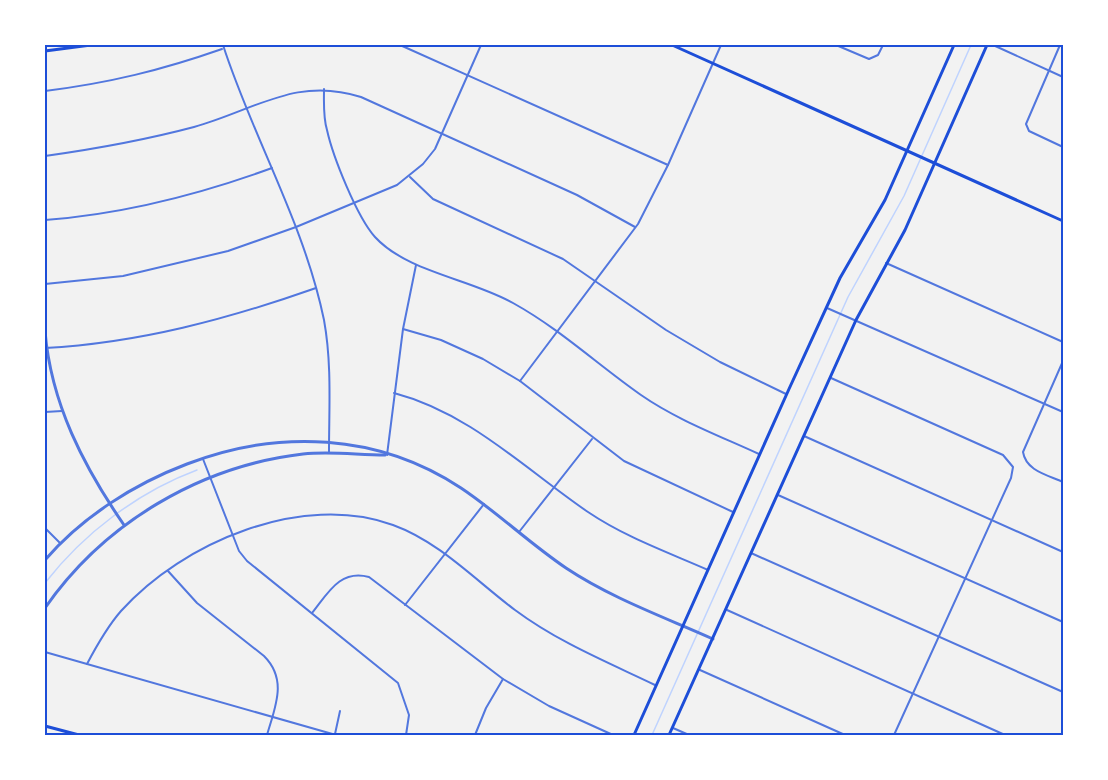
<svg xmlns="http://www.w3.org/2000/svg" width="1108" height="780" viewBox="0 0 1108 780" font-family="'DejaVu Sans',sans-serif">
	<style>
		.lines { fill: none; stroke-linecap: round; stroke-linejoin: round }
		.stream { stroke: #bfd3fe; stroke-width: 1.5 }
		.minor { stroke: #5277de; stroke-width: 2 }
		.tertiary { stroke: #5277de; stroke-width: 3 }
		.secondary { stroke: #1d4ed8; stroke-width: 3 }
		.neatline { fill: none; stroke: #1d4ed8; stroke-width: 2 }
	</style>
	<rect width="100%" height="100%" fill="#f2f2f2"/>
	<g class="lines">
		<g class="stream">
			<path d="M45 583C84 533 138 492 197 470"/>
			<polyline points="652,735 848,297 904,196 971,45"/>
		</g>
		<g class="minor">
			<path d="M223 45C253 138 304 223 324 320 332 364 329 408 329 452"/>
			<polyline points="400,45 668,165"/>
			<polyline points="836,45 869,59 878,55 883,45"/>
			<polyline points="993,45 1063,77"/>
			<polyline points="1060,45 1026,124 1029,131 1063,147"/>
			<path d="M324 89C324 103 323 117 327 130 333 157 357 217 375 237 407 272 471 279 513 303 560 329 598 365 641 395 677 420 720 436 759 454"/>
			<path d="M45 91C109 83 162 70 222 49"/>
			<path d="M45 156C95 149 145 140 194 127 255 110 296 76 361 97L577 195 635 227"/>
			<polyline points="410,177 433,199 563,259 666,330 720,362 786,394"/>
			<path d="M45 220C124 214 198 195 272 168"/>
			<polyline points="886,263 1063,342"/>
			<polyline points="45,284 123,276 228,251 296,227 397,185 423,164 435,149 481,45"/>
			<polyline points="827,308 1063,412"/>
			<polyline points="403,329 441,340 483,359 520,381 624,461 733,512"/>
			<path d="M45 348C139 343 228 319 316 288"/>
			<path d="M1063 361 1023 452C1026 471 1048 475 1063 482"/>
			<polyline points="831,378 1003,455 1013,467 1011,478 894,735"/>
			<polyline points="520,381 638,224 668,165 721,45"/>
			<path d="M394 393C470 413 525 469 588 512 625 537 667 552 708 570"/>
			<polyline points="45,412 62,411"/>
			<polyline points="804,436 1063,552"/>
			<polyline points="387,455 403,329 416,265"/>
			<polyline points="203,459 239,551 247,561 398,683 409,715 406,735"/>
			<polyline points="778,495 1063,622"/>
			<polyline points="45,528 60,543"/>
			<polyline points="519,532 592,439"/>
			<polyline points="751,553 1063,692"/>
			<path d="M168 571 197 603 264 656C288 680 275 707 267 735"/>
			<polyline points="405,605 484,504"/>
			<polyline points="727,610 1005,735"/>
			<path d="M312 613C328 593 340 569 369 577L503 679 549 706 613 735"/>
			<polyline points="45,652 336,735"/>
			<path d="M87 664C97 645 107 627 121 611 183 542 302 492 393 525 440 542 476 581 515 610 558 642 607 662 655 685"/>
			<polyline points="700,670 845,735"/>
			<polyline points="673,728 689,735"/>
			<polyline points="335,734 340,711"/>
			<polyline points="475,735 486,708 503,679"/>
		</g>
		<g class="tertiary">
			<path d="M45 331C51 404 84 467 124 525"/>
			<path d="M45 560C82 517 134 484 187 464 278 429 378 433 461 488 497 512 529 543 566 568 611 598 664 617 713 639"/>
			<path d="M45 608C104 523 200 466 303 454 331 451 358 455 385 455"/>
		</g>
		<g class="secondary">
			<polyline points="672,45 1063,221"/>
			<polyline points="45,51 91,45"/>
			<polyline points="45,726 79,735"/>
			<polyline points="634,735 789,389 840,278 885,200 954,45"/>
			<polyline points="669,735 856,320 905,230 987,45"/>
		</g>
	</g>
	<rect width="1108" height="780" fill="none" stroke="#ffffff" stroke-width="93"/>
	<rect x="46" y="46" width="1016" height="688" class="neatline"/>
</svg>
